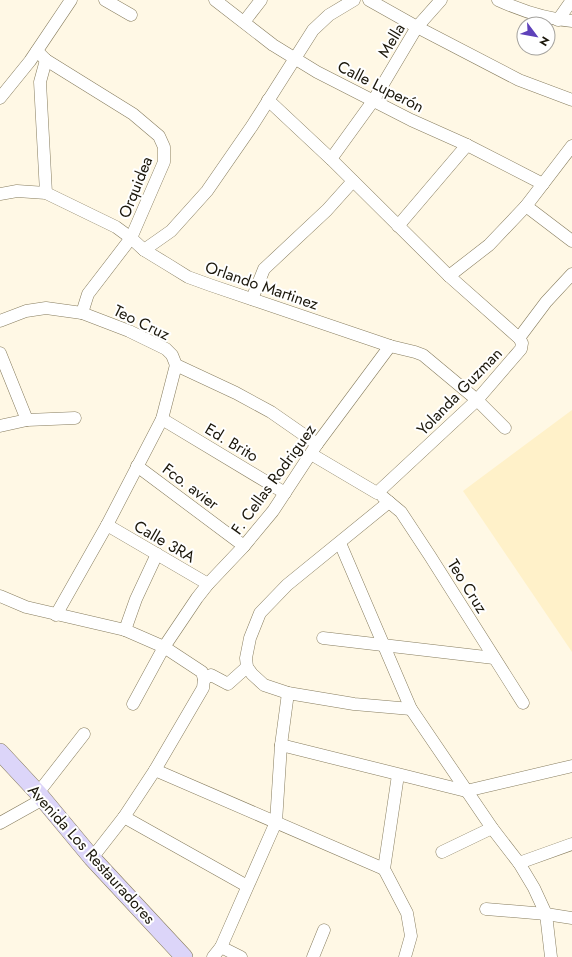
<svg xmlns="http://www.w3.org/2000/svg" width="572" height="957" viewBox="0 0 572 957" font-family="Jost,sans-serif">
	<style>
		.built { fill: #fff1c9 }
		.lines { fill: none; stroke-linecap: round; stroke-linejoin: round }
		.street-casing { stroke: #877d5f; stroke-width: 13 }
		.secondary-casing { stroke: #877d5f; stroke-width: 18 }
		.street { stroke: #fff; stroke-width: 12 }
		.secondary { stroke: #dcd5f9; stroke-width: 17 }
		.labels { text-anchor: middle; stroke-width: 4; stroke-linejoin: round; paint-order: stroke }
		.street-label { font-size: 16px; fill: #1b170b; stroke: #fff }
	</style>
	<rect width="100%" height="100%" fill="#fff8e5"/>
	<polygon class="built" points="572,410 572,652 463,491"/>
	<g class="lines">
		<g class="street-casing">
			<g id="street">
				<polyline points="105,0 131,15"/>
				<polyline points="215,0 273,45 317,72 411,120 467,145 543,184"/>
				<polyline points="369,0 417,27 519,80 572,100"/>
				<path d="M498 0C522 11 545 19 572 21"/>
				<polyline points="558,20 572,0"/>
				<polyline points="244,22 261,0"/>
				<polyline points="37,51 46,60 133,114 159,136 164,147 164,162 131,238 88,294 82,313"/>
				<polyline points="46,60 40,82 46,193"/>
				<polyline points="0,98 30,61 71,0"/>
				<polyline points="268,100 331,159 449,276 519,338 522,343 521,349 477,400 377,493 311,454"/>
				<polyline points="331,159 373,101 417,27 441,0"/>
				<polyline points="0,194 17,191 46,193 116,227 131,238 144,250 167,264 188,277 210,285 390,346 415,352 423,355 477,400 505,428"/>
				<polyline points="526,206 572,241"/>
				<polyline points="398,226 467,145"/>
				<polyline points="144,250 171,231 207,191 252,126 313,30 329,15 354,0"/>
				<polyline points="449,276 489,245 526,206 572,146"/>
				<polyline points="252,299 264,269 327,210 353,181"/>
				<polyline points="0,321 26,311 46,308 82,313 129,331 166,349 172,355 176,365 236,393 271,412 317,444"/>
				<polyline points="519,338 546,302 572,274"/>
				<polyline points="0,353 27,420"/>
				<polyline points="162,419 285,493"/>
				<polyline points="0,426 27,420 75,418"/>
				<polyline points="137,466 244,546"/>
				<polyline points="383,497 401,512 430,556 523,703"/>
				<polyline points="389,502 287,585 260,613 250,638 246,658 247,667 252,674 264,685 288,693 354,704 411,709"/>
				<polyline points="107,525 208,584"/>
				<polyline points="340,543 411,709 492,828 519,863 534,888 546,914 551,957"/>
				<polyline points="0,596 26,607 125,630 164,647 202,672 204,679 203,688 155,770 124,817 92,858"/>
				<polyline points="56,615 107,525 162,419 176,365"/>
				<polyline points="125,630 136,599 157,554"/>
				<polyline points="323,638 494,658"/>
				<polyline points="204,679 211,675 228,684 247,667"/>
				<polyline points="133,704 164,647 197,598 208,584 244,546 273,511 317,444 390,346"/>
				<polyline points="281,745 466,791 572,766"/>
				<polyline points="155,770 384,869"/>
				<polyline points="398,775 384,869 407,913 411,936 405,957"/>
				<polyline points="38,793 84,734"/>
				<polyline points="124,817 247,886"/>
				<polyline points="0,823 43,799"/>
				<polyline points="442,852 492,828"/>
				<polyline points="519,863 572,844"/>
				<polyline points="486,909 546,914 572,918"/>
				<polyline points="221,947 241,957"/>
				<polyline points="213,957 221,947 276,822 281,745 288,693"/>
				<polyline points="313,957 324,930"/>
			</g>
		</g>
		<g class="secondary-casing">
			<polyline id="secondary" points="0,752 38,793 92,858 184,957"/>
		</g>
		<use href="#street" class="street"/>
		<use href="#secondary" class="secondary"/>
	</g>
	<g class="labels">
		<g class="street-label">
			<text transform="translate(391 40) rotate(-59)" y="6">Mella</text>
			<text transform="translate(381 86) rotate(27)" y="6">Calle Luperón</text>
			<text transform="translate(135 187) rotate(-68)" y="6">Orquidea</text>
			<text transform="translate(262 285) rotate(19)" y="6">Orlando Martinez</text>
			<text transform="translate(142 322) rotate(26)" y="6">Teo Cruz</text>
			<text transform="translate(459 391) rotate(-46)" y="6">Yolanda Guzman</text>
			<text transform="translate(232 442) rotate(31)" y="6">Ed. Brito</text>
			<text transform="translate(273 479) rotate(-54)" y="6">F. Cellas Rodriguez</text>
			<text transform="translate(191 486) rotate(37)" y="6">Fco. avier</text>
			<text transform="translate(165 541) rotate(30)" y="6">Calle 3RA</text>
			<text transform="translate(468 586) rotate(58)" y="6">Teo Cruz</text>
			<text transform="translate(92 854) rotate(48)" y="6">Avenida Los Restauradores</text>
		</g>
	</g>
	<g transform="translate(536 36) rotate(122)"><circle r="19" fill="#ffffff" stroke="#a4a29d"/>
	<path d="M0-3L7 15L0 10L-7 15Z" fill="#5e41ba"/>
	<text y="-6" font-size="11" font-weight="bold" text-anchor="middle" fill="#1b170b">N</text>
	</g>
</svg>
